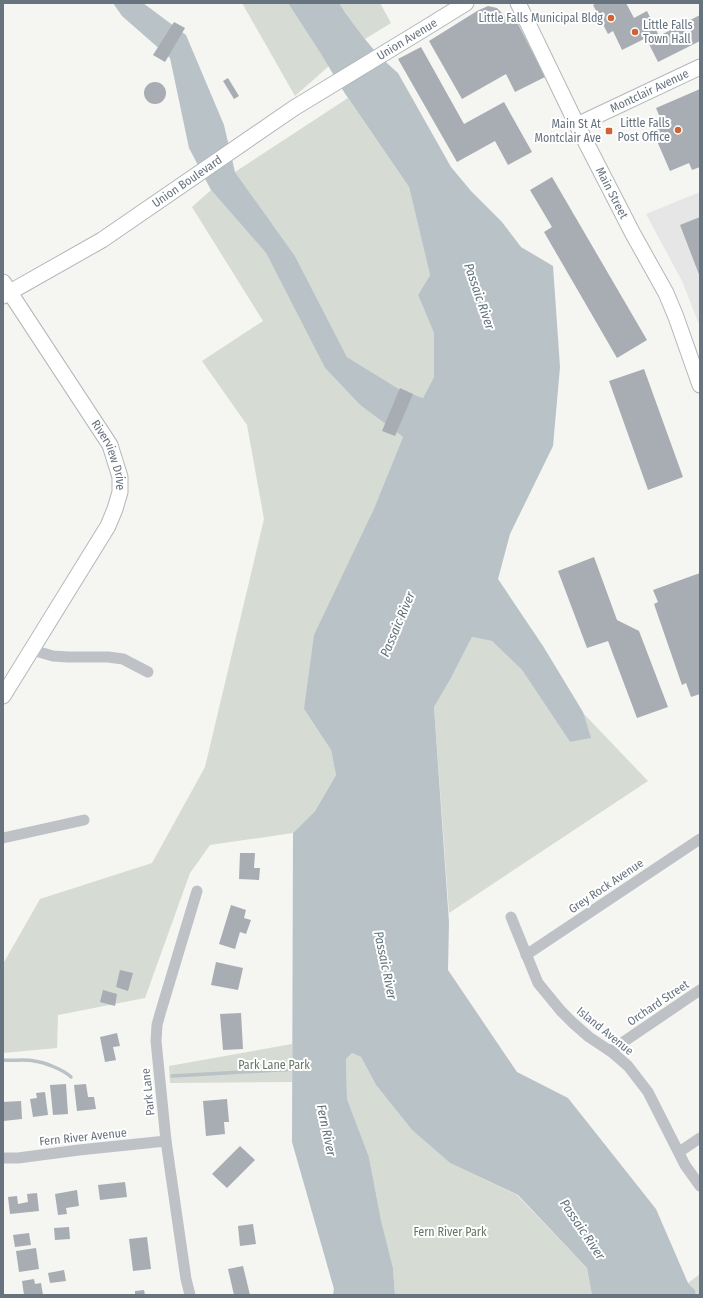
<svg xmlns="http://www.w3.org/2000/svg" width="703" height="1298" viewBox="0 0 703 1298" font-family="'Fira Sans Condensed',sans-serif">
	<style>
		.built { fill: #e5e6e5 }
		.green { fill: #d6dbd3 }
		.water { fill: #b9c2c7 }
		.lines { fill: none; stroke-linecap: round; stroke-linejoin: round }
		.stream { stroke: #b9c2c7; stroke-width: 3.5 }
		.building { fill: #a7adb3 }
		.secondary-casing { stroke: #b3b7bb; stroke-width: 17 }
		.street { stroke: #bec1c5; stroke-width: 11 }
		.secondary { stroke: #fff; stroke-width: 15 }
		.poi-dot { fill: #d06336; stroke: #fff; stroke-width: 1.5 }
		.labels { text-anchor: middle; stroke-width: 4; stroke-linejoin: round; paint-order: stroke }
		.poi-label { font-size: 12px; fill: #67737f; stroke: #fff; text-anchor: end }
		.street-label { font-size: 12px; fill: #67737f; stroke: #fff }
		.park-label { font-size: 12px; fill: #687765; stroke: #fff }
		.water-label { font-size: 13px; font-style: italic; fill: #63747c; stroke: #fff }
	</style>
	<rect width="100%" height="100%" fill="#f5f5f2"/>
	<polygon class="built" points="700,192 700,327 682,281 646,214"/>
	<g class="green">
		<polygon points="242,3 288,3 329,66 295,96"/>
		<polygon points="339,3 380,3 391,23 365,39 358,31"/>
		<polygon points="348,98 409,187 430,275 418,295 434,333 434,377 423,398 399,389 347,357 295,256 235,172"/>
		<polygon points="211,190 266,253 325,368 360,405 403,437 373,511 304,709 331,750 336,775 315,811 293,833 210,845 190,873 145,998 58,1015 57,1048 3,1053 3,964 40,899 152,863 205,767 264,519 247,425 202,361 263,321 192,207"/>
		<polygon points="472,637 492,641 522,670 570,742 590,738 583,713 648,781 449,913 434,707 450,680"/>
		<polygon points="292,1044 292,1082 170,1083 169,1066"/>
		<polygon points="352,1053 361,1057 376,1085 412,1130 450,1163 517,1195 587,1268 592,1295 395,1295 393,1268 381,1220 369,1157 347,1099 346,1059"/>
		<polygon points="700,1274 700,1295 696,1295 695,1290 688,1283"/>
	</g>
	<path class="water" d="M113 3H143L186 35 224 125 235 172 295 256 347 357 399 389 423 398 434 377V333L418 295 430 275 409 187 344 92 321 54 288 3H339C356 29 374 53 398 73L451 167 471 191 502 222 521 247 553 266 560 367 553 446 510 534 498 579 543 646 583 712 591 738 570 742 522 670 492 641 472 637 450 680 434 707 449 922 448 970 517 1072 568 1098 656 1209 688 1283 695 1290 696 1295H592L587 1268 518 1195 450 1163 412 1130 376 1085 361 1057 352 1053 346 1059 347 1099 369 1157 381 1220 393 1268 395 1295H333L334 1289 292 1142 293 833 315 811 336 775 331 750 304 709 314 635 373 511 403 437 360 405 325 368 266 253 211 190 189 148 170 58 122 16Z"/>
	<g class="lines">
		<g class="stream">
			<path d="M3 1060C13 1061 25 1059 34 1061 44 1062 64 1070 71 1077"/>
			<polyline points="172,1076 297,1069"/>
		</g>
	</g>
	<g class="building">
		<polygon points="597,3 626,3 634,18 647,11 659,36 700,15 700,41 658,62 646,38 622,50 613,31 608,34 593,5"/>
		<polygon points="488,6 497,8 504,15 508,22 515,18 545,77 515,92 506,74 462,99 429,41 477,11"/>
		<polygon points="174,22 185,28 165,62 153,55"/>
		<polygon points="421,47 464,124 504,102 532,152 508,165 495,141 457,162 398,59"/>
		<polygon points="228,78 239,96 234,99 223,81"/>
		<circle cx="155" cy="93" r="11"/>
		<polygon points="700,89 700,167 692,170 689,163 670,171 657,141 653,143 648,133 664,127 656,108"/>
		<polygon points="552,177 647,340 617,358 544,232 552,227 530,190"/>
		<polygon points="700,217 700,277 680,225"/>
		<polygon points="644,369 683,477 648,490 609,381"/>
		<polygon points="400,388 413,394 395,436 382,431"/>
		<polygon points="594,557 617,620 639,631 668,707 637,718 608,641 587,648 558,571"/>
		<polygon points="700,573 700,694 691,697 686,683 682,685 654,604 658,602 653,590"/>
		<polygon points="240,853 255,853 254,868 260,868 259,880 239,879"/>
		<polygon points="231,905 246,910 244,918 251,920 246,934 240,932 235,949 219,944"/>
		<polygon points="216,962 243,968 238,990 211,985"/>
		<polygon points="120,970 133,973 128,991 116,987"/>
		<polygon points="103,990 117,994 115,1006 100,1002"/>
		<polygon points="241,1013 243,1049 223,1050 220,1014"/>
		<polygon points="117,1033 120,1046 113,1047 116,1060 105,1062 100,1037"/>
		<polygon points="66,1084 68,1114 53,1115 50,1085"/>
		<polygon points="86,1084 88,1097 94,1097 96,1109 77,1111 74,1085"/>
		<polygon points="45,1092 48,1115 33,1117 30,1099 37,1098 36,1093"/>
		<polygon points="227,1099 229,1122 224,1122 225,1134 206,1136 203,1101"/>
		<polygon points="21,1101 22,1119 3,1121 3,1102"/>
		<polygon points="240,1146 255,1160 227,1188 212,1174"/>
		<polygon points="125,1182 127,1197 100,1200 98,1185"/>
		<polygon points="77,1190 79,1206 66,1208 67,1214 58,1215 55,1194"/>
		<polygon points="37,1193 39,1211 10,1214 8,1197 17,1196 18,1204 28,1202 27,1194"/>
		<polygon points="253,1224 256,1244 240,1246 238,1226"/>
		<polygon points="69,1227 70,1239 55,1240 54,1228"/>
		<polygon points="29,1233 31,1245 15,1247 13,1235"/>
		<polygon points="147,1237 151,1269 133,1271 129,1239"/>
		<polygon points="36,1248 39,1269 19,1272 16,1251"/>
		<polygon points="243,1266 250,1295 234,1295 228,1269"/>
		<polygon points="64,1270 66,1281 50,1283 48,1273"/>
		<polygon points="34,1279 35,1284 41,1283 43,1295 24,1295 22,1281"/>
		<polygon points="144,1290 145,1295 135,1295 135,1291"/>
	</g>
	<g class="lines">
		<g class="secondary-casing">
			<g id="secondary">
				<path id="s1" d="M518 3 577 125 633 234 666 293 676 317 700 385"/>
				<path id="s2" d="M577 125 700 67"/>
				<path id="s3" d="M3 282 110 445 120 477V492L115 509 108 526 3 696"/>
				<path id="s4" d="M3 296 102 240 294 108 424 29 466 3"/>
			</g>
		</g>
		<g class="street">
			<polyline points="32,650 53,656 68,657 108,657 123,659 148,672"/>
			<polyline points="3,838 84,820"/>
			<polyline points="511,917 538,983 561,1011 573,1023 589,1037 613,1053 628,1066 648,1092 685,1165 700,1186"/>
			<polyline points="526,955 700,839"/>
			<polyline points="610,1051 700,990"/>
			<polyline points="679,1152 700,1138"/>
			<polyline points="3,1158 18,1158 79,1150 166,1141"/>
			<polyline points="190,1295 186,1279 166,1141 156,1041 157,1025 160,1014 197,891"/>
		</g>
		<use href="#secondary" class="secondary"/>
	</g>
	<g class="poi-dot">
		<circle cx="611" cy="18" r="4"/>
		<circle cx="635" cy="32" r="4"/>
		<circle cx="678" cy="130" r="4"/>
		<rect x="605" y="127" width="8" height="8" rx="2"/>
	</g>
	<g class="labels">
		<g class="poi-label">
			<text x="603" y="22">Little Falls Municipal Bldg</text>
			<text x="643" y="29" text-anchor="start">Little Falls<tspan x="643" dy="14">Town Hall</tspan></text>
			<text x="670" y="127">Little Falls<tspan x="670" dy="14">Post Office</tspan></text>
			<text x="601" y="128">Main St At<tspan x="601" dy="14">Montclair Ave</tspan></text>
		</g>
		<g class="street-label">
			<text dy="4" stroke="none"><textPath href="#s4" startOffset="479">Union Avenue</textPath></text>
			<text dy="4" stroke="none"><textPath href="#s2" startOffset="80">Montclair Avenue</textPath></text>
			<text dy="4" stroke="none"><textPath href="#s4" startOffset="217">Union Boulevard</textPath></text>
			<text dy="4" stroke="none"><textPath href="#s1" startOffset="212">Main Street</textPath></text>
			<text dy="4" stroke="none"><textPath href="#s3" startOffset="204">Riverview Drive</textPath></text>
			<text transform="translate(606 886) rotate(-34)" y="4">Grey Rock Avenue</text>
			<text transform="translate(658 1003) rotate(-34)" y="4">Orchard Street</text>
			<text transform="translate(605 1031) rotate(39)" y="4">Island Avenue</text>
			<text transform="translate(148 1092) rotate(-96)" y="4">Park Lane</text>
			<text transform="translate(83 1137) rotate(-6)" y="4">Fern River Avenue</text>
		</g>
		<g class="park-label">
			<text x="274" y="1069">Park Lane Park</text>
			<text x="450" y="1236">Fern River Park</text>
		</g>
		<g class="water-label">
			<text transform="translate(480 296) rotate(71)" y="5">Passaic River</text>
			<text transform="translate(397 624) rotate(-67)" y="5">Passaic River</text>
			<text transform="translate(386 965) rotate(78)" y="5">Passaic River</text>
			<text transform="translate(327 1130) rotate(78)" y="5">Fern River</text>
			<text transform="translate(583 1229) rotate(56)" y="5">Passaic River</text>
		</g>
	</g>
	<rect width="703" height="1298" fill="none" stroke="#67737f" stroke-width="8"/>
</svg>
